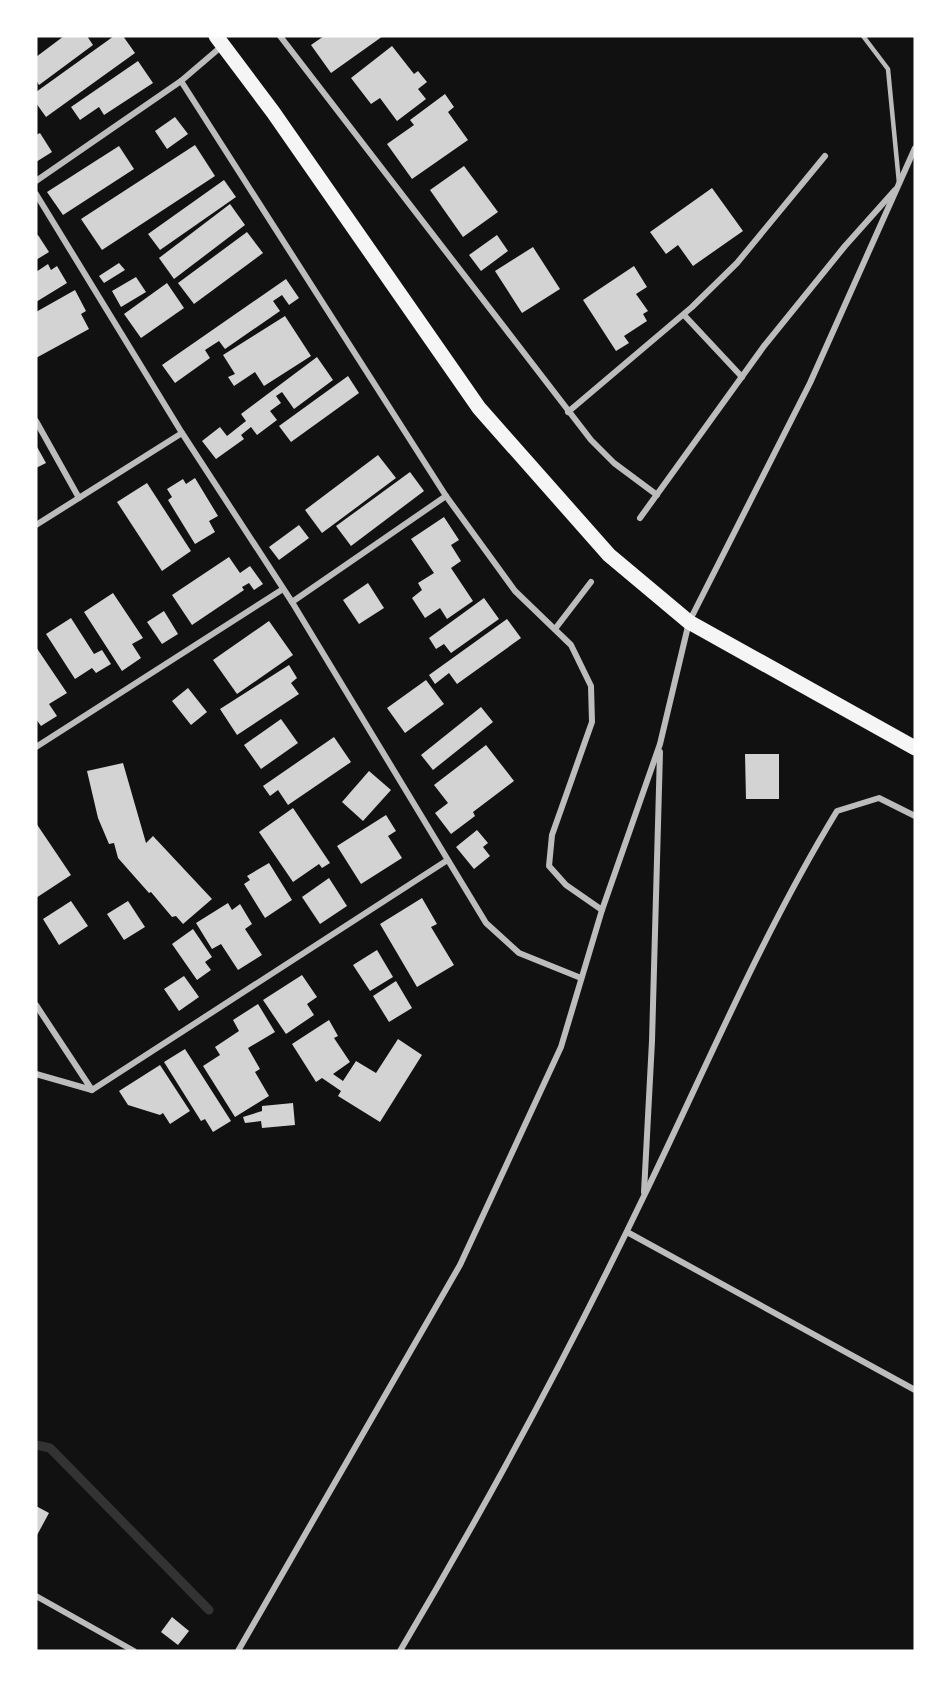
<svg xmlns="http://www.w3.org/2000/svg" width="951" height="1687" viewBox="0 0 951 1687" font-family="'Source Sans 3',sans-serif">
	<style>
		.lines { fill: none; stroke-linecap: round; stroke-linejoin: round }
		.stream { stroke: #333; stroke-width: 9 }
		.building { fill: #d3d3d3 }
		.service { stroke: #bcbcbc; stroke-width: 4.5 }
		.minor { stroke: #bcbcbc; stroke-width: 6 }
		.primary { stroke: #f5f5f5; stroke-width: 15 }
	</style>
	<rect width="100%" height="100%" fill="#111"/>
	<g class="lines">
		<polyline class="stream" points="36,1445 50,1448 209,1610"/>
	</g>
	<g class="building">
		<polygon points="64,36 87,36 93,45 39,85 36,80 36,57"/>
		<polygon points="114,36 123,36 135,53 46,117 36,103 36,92"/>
		<polygon points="324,36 383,36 331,73 311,45"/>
		<polygon points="392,46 414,74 418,71 427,82 418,89 426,99 397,121 380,98 371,104 351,78"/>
		<polygon points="138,61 153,83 104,115 99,107 80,120 71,107"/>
		<polygon points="445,94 454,107 448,112 468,140 412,179 387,144 414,125 410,120"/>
		<polygon points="175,117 188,134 167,149 155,131"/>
		<polygon points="40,133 52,152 36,162 36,135"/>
		<polygon points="195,145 215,176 102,250 81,219"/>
		<polygon points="119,146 134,169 63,215 47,192"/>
		<polygon points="464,166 498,212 463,237 430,190"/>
		<polygon points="224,180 236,197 160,250 148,234"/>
		<polygon points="712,188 743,231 693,266 678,245 666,254 650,232"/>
		<polygon points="230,204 245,225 174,279 159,258"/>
		<polygon points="247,232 263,253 194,304 178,283"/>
		<polygon points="38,235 49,252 36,260 36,236"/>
		<polygon points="497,235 508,251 481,271 469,255"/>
		<polygon points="533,247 560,289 522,313 495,271"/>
		<polygon points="119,263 125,270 104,283 99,276"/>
		<polygon points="48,264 51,270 57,266 67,283 36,302 36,272"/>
		<polygon points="634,266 647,287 636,294 648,311 643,314 647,321 624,336 629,343 616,351 583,300"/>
		<polygon points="136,277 146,292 121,307 112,291"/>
		<polygon points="286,279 299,298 289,305 282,295 273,301 280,311 225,349 219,341 205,350 210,358 175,383 162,365"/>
		<polygon points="167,283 184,308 141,338 124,314"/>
		<polygon points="75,290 86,311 81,314 89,329 36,358 36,312"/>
		<polygon points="285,316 311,356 264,386 255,372 234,386 228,377 235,374 223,355"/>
		<polygon points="317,357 333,380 294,409 282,392 276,396 281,403 270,411 277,420 257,435 251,427 241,435 244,439 216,459 202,441 220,427 227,436 246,421 241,414"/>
		<polygon points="348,376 359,393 291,442 279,426"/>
		<polygon points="36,445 46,463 36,468"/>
		<polygon points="378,455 396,478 322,533 305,510"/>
		<polygon points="410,472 424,491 351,546 336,526"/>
		<polygon points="195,478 218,516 209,521 215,532 195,544 168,500 172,497 167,489 183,479 186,484"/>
		<polygon points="147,483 191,551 162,571 117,502"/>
		<polygon points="444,517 459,540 451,545 461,561 451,568 473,601 447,619 440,608 425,618 412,598 422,590 418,583 434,573 411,539"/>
		<polygon points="299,525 309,538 279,560 269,547"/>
		<polygon points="229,557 240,573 250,566 263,584 254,590 249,583 242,587 244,590 192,625 172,595"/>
		<polygon points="368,583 384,608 359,624 343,600"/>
		<polygon points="113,593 143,638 132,644 141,658 122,671 84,612"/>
		<polygon points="484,598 499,619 451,653 444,644 436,649 429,638"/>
		<polygon points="164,611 178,634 162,644 147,622"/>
		<polygon points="71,618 94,654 102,650 111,664 96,673 92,668 75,679 46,634"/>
		<polygon points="507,619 521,638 457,684 449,673 435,684 429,675"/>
		<polygon points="269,621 293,655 237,694 213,660"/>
		<polygon points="36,647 67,693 49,704 57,716 41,726 36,719"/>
		<polygon points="289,665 297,678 291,683 299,694 237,735 220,709"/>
		<polygon points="426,680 444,704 405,733 387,708"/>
		<polygon points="188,688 207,712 191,725 172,701"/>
		<polygon points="481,707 493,722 433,770 421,755"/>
		<polygon points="281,719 298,743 261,769 244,745"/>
		<polygon points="334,737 351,762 288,805 278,790 270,796 263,786"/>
		<polygon points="486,745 514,781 473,812 475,816 451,834 435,813 448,803 434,785"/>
		<polygon points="745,754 779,754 779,799 746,799"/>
		<polygon points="123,763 146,843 153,836 212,899 183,924 176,916 172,917 151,892 149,893 118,858 114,843 109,844 98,818 87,771"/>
		<polygon points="369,771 391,790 363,821 342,802"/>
		<polygon points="293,808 330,863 322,868 319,864 293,882 259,832"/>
		<polygon points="386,815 396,831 388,836 402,858 361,884 337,846"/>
		<polygon points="36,823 71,875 36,898"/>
		<polygon points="477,830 488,843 483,847 490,856 474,869 456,847"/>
		<polygon points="269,863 292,900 265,918 244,884 250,880 247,876"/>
		<polygon points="329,878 347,906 320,924 302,897"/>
		<polygon points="422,898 437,924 431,927 454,965 417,987 380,924"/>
		<polygon points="71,901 88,926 59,945 43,919"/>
		<polygon points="128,901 145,927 124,940 107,914"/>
		<polygon points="228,903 232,910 240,904 252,924 245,929 262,955 238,970 221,944 212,949 196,923"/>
		<polygon points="193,929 212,957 205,962 211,970 197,980 172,944"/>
		<polygon points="377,950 393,977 370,991 353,965"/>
		<polygon points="302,975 317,997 307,1004 314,1015 286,1034 263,1000"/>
		<polygon points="184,976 199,997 179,1011 164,989"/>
		<polygon points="396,981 412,1008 389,1022 373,996"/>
		<polygon points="258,1004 275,1032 248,1048 260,1069 255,1072 269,1096 235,1117 203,1066 220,1055 215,1047 239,1031 233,1020"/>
		<polygon points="329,1020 338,1036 334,1038 350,1062 333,1074 343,1081 356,1061 376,1073 398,1039 422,1055 380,1122 338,1096 341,1091 322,1078 316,1082 292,1044"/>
		<polygon points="185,1049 231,1121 213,1132 205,1119 201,1121 164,1062"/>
		<polygon points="160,1065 190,1111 170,1124 163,1113 160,1115 128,1105 119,1091"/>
		<polygon points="293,1103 295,1125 262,1128 261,1121 245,1123 243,1117 262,1111 262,1106"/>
		<polygon points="36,1506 49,1513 36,1537"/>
		<polygon points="172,1617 189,1631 178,1645 161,1632"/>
	</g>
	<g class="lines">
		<polyline class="service" points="863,36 888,69 899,183"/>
		<g class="minor">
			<polyline points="280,36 591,440 614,463 657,495"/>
			<polyline points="222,46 181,81 446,496 515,591 571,645 591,686 592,722 552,835 549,866 566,885 602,910"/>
			<polyline points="36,181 181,81"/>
			<polyline points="36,194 182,433 292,602 486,923 519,953 581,978"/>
			<polyline points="684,315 742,377"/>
			<polyline points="568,412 692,307 737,263 825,156"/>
			<polyline points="36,421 79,498"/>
			<polyline points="640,518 764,346 845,246 895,190"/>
			<polyline points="36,525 182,433"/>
			<polyline points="292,602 446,496"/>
			<polyline points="555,629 591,582"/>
			<polyline points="36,747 283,589"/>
			<polyline points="36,1005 92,1090"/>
			<polyline points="36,1074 92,1090 446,861"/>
			<polyline points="644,1192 652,1041 660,752"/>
			<polyline points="627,1232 915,1390"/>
			<polyline points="36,1596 134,1651"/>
			<polyline points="238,1651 460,1265 561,1047 602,910 660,744 689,622 810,383 915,148"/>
			<path d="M400 1651C487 1504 569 1352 643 1198 706 1068 762 934 837 811L879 798 915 816"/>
		</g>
		<polyline class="primary" points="216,36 273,112 479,408 609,555 689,622 915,748"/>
	</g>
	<rect width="951" height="1687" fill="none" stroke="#ffffff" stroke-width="75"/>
</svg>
